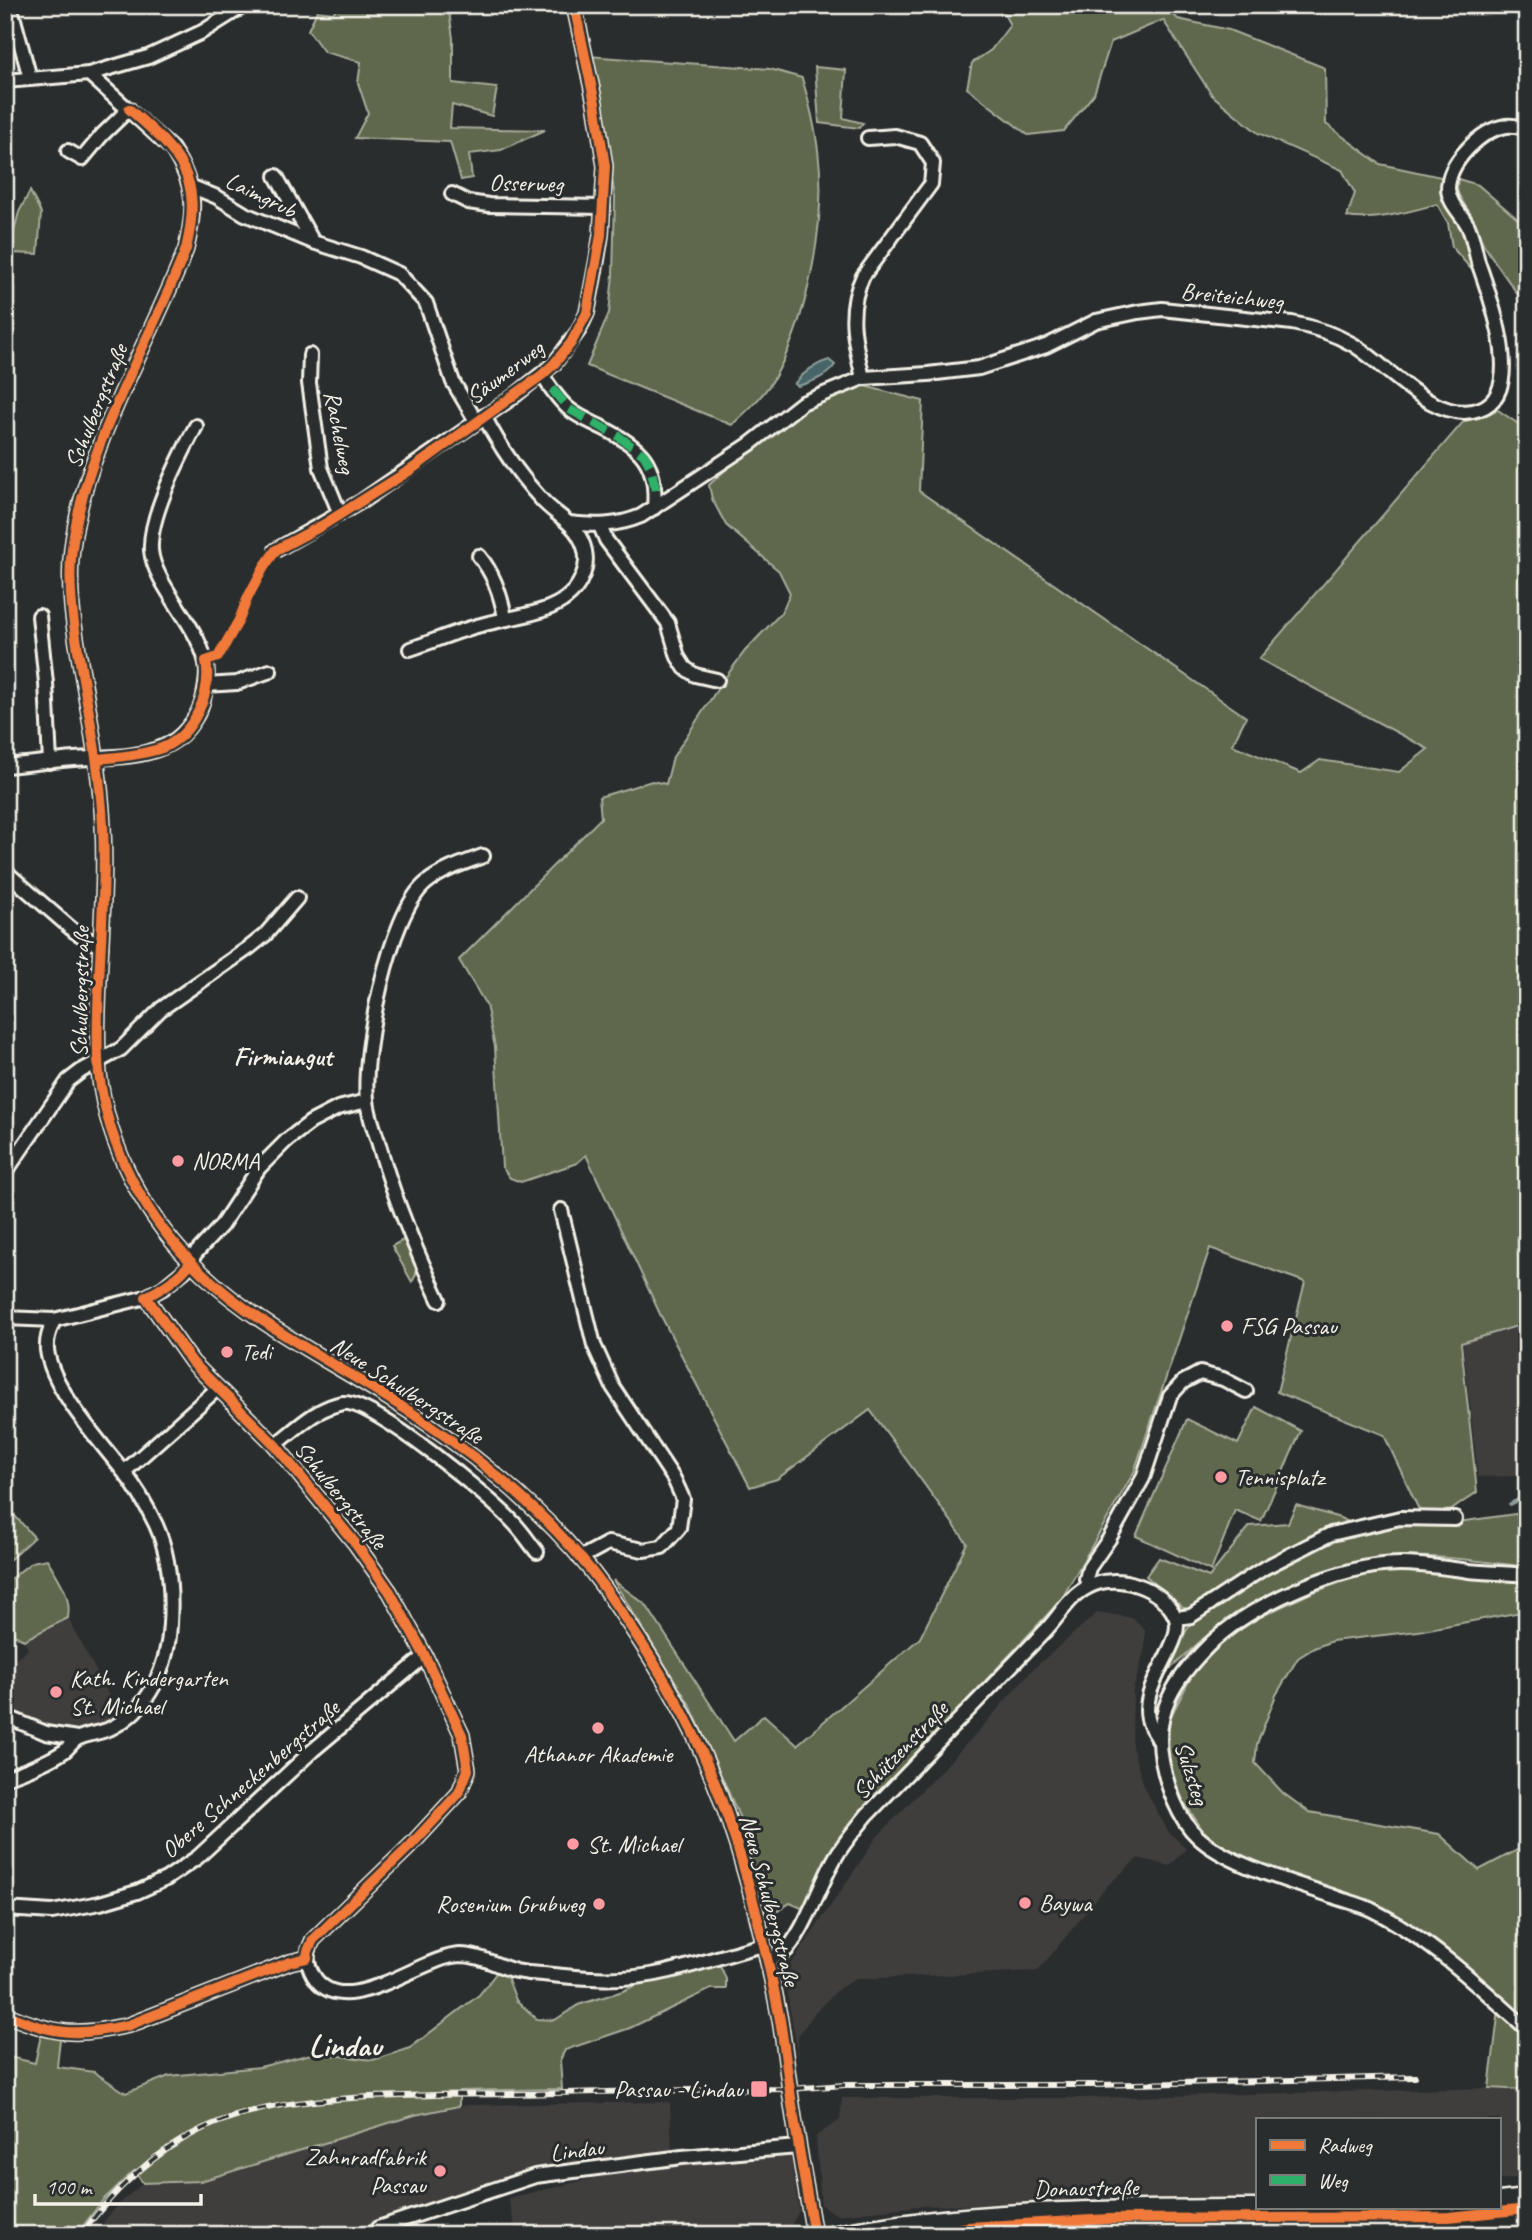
<svg xmlns="http://www.w3.org/2000/svg" width="1532" height="2240" viewBox="0 0 1532 2240" font-family="Caveat,sans-serif">
	<style>
		.built { fill: #3f3c3c }
		.green { fill: #5e684e; stroke: #a9ac9b; stroke-width: 2 }
		.water { fill: #476568; stroke: #8c9d9b; stroke-width: 2 }
		.lines { fill: none; stroke-linecap: round; stroke-linejoin: round }
		.stream { stroke: #8c9d9b; stroke-width: 3.5 }
		.minor-casing { stroke: #f4f1e8; stroke-width: 18 }
		.major-casing { stroke: #f4f1e8; stroke-width: 21 }
		.minor { stroke: #2a2d2e; stroke-width: 12 }
		.major { stroke: #2a2d2e; stroke-width: 16 }
		.rail-casing { stroke: #f4f1e8; stroke-width: 6 }
		.rail { stroke: #2a2d2e; stroke-width: 3.5; stroke-dasharray: 10; stroke-linecap: butt }
		.quiet { stroke: #2db169; stroke-width: 9; stroke-dasharray: 18 9; stroke-linecap: butt }
		.cycleway-casing { stroke: #2a2d2e; stroke-width: 15 }
		.cycleway { stroke: #f17a3a; stroke-width: 10 }
		.poi-dot { fill: #ff9aa2; stroke: #2a2d2e; stroke-width: 2.5 }
		.labels { text-anchor: middle; stroke-width: 6; stroke-linejoin: round; paint-order: stroke }
		.street-label { font-size: 24px; fill: #f4f1e8; stroke: #2a2d2e }
		.poi-label { font-size: 24px; fill: #f4f1e8; stroke: #2a2d2e; text-anchor: start }
		.neighbourhood-label { font-size: 26px; font-weight: bold; fill: #f4f1e8; stroke: #2a2d2e }
		.district-label { font-size: 32px; font-weight: bold; fill: #f4f1e8; stroke: #2a2d2e }
	</style>
	<rect width="100%" height="100%" fill="#2a2d2e"/>
	<filter id="ink" filterUnits="userSpaceOnUse"><feTurbulence type="fractalNoise" baseFrequency=".0143" numOctaves="2"/><feDisplacementMap in="SourceGraphic" scale="14" xChannelSelector="R" yChannelSelector="G"/><feConvolveMatrix kernelMatrix="1 2 1 2 8 2 1 2 1" color-interpolation-filters="sRGB"/></filter>
	<g filter="url(#ink)">
		<g class="built">
			<polygon points="1527,1325 1527,1489 1525,1490 1517,1476 1478,1477 1463,1343"/>
			<polygon points="1098,1612 1132,1618 1145,1630 1145,1648 1133,1691 1132,1747 1145,1789 1168,1831 1186,1849 1170,1866 1138,1858 1107,1886 1038,1971 856,1979 840,1988 816,2011 798,2036 799,2058 783,1973 796,1957 877,1837 973,1737 1032,1670"/>
			<polygon points="68,1618 124,1724 92,1738 5,1717 5,1667 28,1649 24,1640"/>
			<polygon points="1489,2088 1527,2090 1527,2177 1499,2180 1499,2119 1257,2119 1257,2199 919,2206 837,2215 821,2205 816,2136 840,2120 842,2098 1086,2098"/>
			<polygon points="670,2102 672,2154 541,2168 370,2226 363,2235 95,2235 114,2208 142,2184 202,2181 415,2116 468,2105"/>
			<polygon points="790,2155 799,2211 789,2230 775,2235 517,2235 508,2198 625,2171"/>
		</g>
		<g class="green">
			<polygon points="339,5 448,5 453,38 453,83 497,88 492,116 452,105 450,128 545,130 501,150 469,154 472,178 461,180 450,142 355,138 368,113 358,83 361,62 324,52 308,30 317,11 333,13"/>
			<path d="M999 5H1163L1178 19 1229 30 1325 68 1326 124 1380 164 1446 178 1464 225 1478 269H1471L1452 247 1448 223 1437 204C1412 211 1373 222 1347 217L1355 193 1342 170 1258 133 1212 95 1163 20 1111 42 1094 94 1064 131 1028 135 967 88 972 63 991 50 1010 25Z"/>
			<path d="M587 56 770 69 802 78C809 101 815 126 818 150 827 218 809 313 777 373 767 393 748 410 732 425L587 366 609 313 613 275 615 197 600 110Z"/>
			<polygon points="815,67 846,70 843,118 863,123 859,128 819,123"/>
			<path d="M1458 179 1478 185 1527 227V307C1512 286 1496 265 1483 243 1478 234 1476 222 1470 213 1463 201 1454 194 1458 179Z"/>
			<polygon points="30,191 41,213 38,254 8,253 19,212"/>
			<path d="M860 385 923 401 919 491 1246 717 1232 745 1301 773 1320 760 1399 772 1428 749 1259 659 1463 422 1498 410 1527 430V1323L1461 1343 1477 1492 1450 1511 1420 1512 1384 1435 1277 1392 1305 1282 1210 1248 1134 1472 1061 1600 840 1836 829 1856 806 1910 790 1903 766 1919 739 1816 691 1707 613 1580 646 1605 734 1741 764 1715 797 1745 920 1638 967 1543 870 1410 777 1479 750 1487 660 1314 586 1155 577 1163 521 1182 510 1178 502 1167 495 1047 486 1005 459 960 601 818 599 797 652 781 666 784 673 757 722 682 745 651 782 612 790 593 779 571 726 525 712 499 709 485C735 461 770 431 799 412 818 400 839 393 860 385Z"/>
			<path d="M409 1237C416 1254 423 1265 412 1282L392 1246Z"/>
			<polygon points="1256,1407 1301,1431 1261,1521 1235,1510 1211,1571 1136,1536 1187,1419 1238,1444"/>
			<polygon points="5,1505 34,1537 5,1564"/>
			<path d="M1296 1505 1340 1518 1368 1531 1410 1524 1451 1523 1522 1513 1527 1515V1567C1495 1563 1463 1558 1431 1557 1357 1554 1286 1580 1226 1621 1205 1635 1187 1654 1169 1670L1174 1653 1194 1617 1146 1576 1159 1558 1209 1577 1250 1526 1288 1523Z"/>
			<path d="M47 1559C58 1578 72 1595 68 1618L24 1640C0 1632 5 1602 5 1583L32 1562Z"/>
			<polygon points="1386,1570 1421,1571 1527,1583 1527,1611 1418,1631 1332,1641 1314,1648 1298,1658 1276,1695 1257,1744 1255,1763 1283,1793 1309,1812 1439,1834 1479,1870 1527,1845 1527,2090 1489,2088 1500,2001 1423,1934 1241,1858 1204,1832 1184,1802 1174,1779 1168,1754 1169,1720 1194,1671 1221,1643 1245,1624 1311,1593 1353,1578"/>
			<polygon points="719,1963 726,1979 726,1989 711,1989 630,2028 565,2050 560,2060 562,2089 459,2091 459,2106 415,2115 201,2181 143,2183 134,2171 103,2200 76,2235 5,2235 5,2056 35,2063 41,2035 60,2038 57,2067 94,2072 126,2093 169,2076 260,2067 315,2053 373,2060 410,2048 479,1995 497,1972 506,1974 516,2000 537,2019 555,2020 578,2005 623,1991 638,1984 677,1976"/>
		</g>
		<g class="water">
			<path d="M829 360 835 365C827 377 811 382 798 386L794 384C804 372 814 364 829 360Z"/>
			<polygon points="1379,2232 1416,2235 1142,2235"/>
		</g>
		<g class="lines">
			<polyline class="stream" points="1510,1504 1527,1495"/>
			<g class="minor-casing">
				<g id="minor">
					<polyline points="10,5 30,78"/>
					<path d="M89 74 172 149C196 186 196 207 186 249 149 345 85 446 72 548 66 597 78 648 86 696 92 730 98 764 101 798 107 859 102 920 99 981 98 1012 96 1042 99 1073 108 1149 146 1220 202 1273 255 1323 320 1355 382 1394 462 1443 550 1512 605 1589 633 1629 661 1671 684 1715 731 1804 761 1921 780 2020 785 2050 788 2080 793 2111 799 2152 807 2193 814 2235"/>
					<polyline points="5,81 89,74 148,57 202,32 245,5"/>
					<polyline points="68,151 82,159 102,135 129,109"/>
					<polyline points="276,176 313,242"/>
					<polyline points="190,186 217,197 245,214 269,224 313,242 361,257 399,274 426,303 453,382 476,421"/>
					<polyline points="452,194 468,202 489,205 603,207"/>
					<polyline points="310,355 309,383 321,468 340,514"/>
					<path d="M542 375C550 387 558 400 569 409 580 418 592 422 603 428 641 447 658 463 654 508"/>
					<path d="M863 378C855 343 846 311 863 276L931 184 932 174 933 163 920 143 895 136 868 138"/>
					<path d="M569 523C595 526 617 526 641 516L750 444 802 403 863 378 928 374 979 368 1046 346 1096 321 1138 312 1162 309 1292 323C1313 327 1333 333 1352 344 1387 364 1435 426 1480 409 1527 392 1489 294 1478 262 1475 250 1473 237 1468 226 1462 214 1449 204 1448 189 1448 163 1480 130 1506 126 1512 125 1520 127 1527 128"/>
					<polyline points="600,526 606,540 668,623 678,657 685,668 695,675 717,680"/>
					<polyline points="276,550 362,501 513,397 554,364 579,330 587,313 597,260 601,235 605,166 595,103 574,5"/>
					<path d="M479 556C494 574 501 595 505 618"/>
					<polyline points="39,616 46,683 50,762"/>
					<path d="M410 649C434 641 457 631 481 625 516 615 567 615 582 577 588 564 587 549 579 536 571 521 553 513 541 499 519 475 499 445 484 416"/>
					<polyline points="206,685 237,683 270,671"/>
					<path d="M5 766C28 764 51 761 74 759 103 757 136 759 163 747 182 739 197 720 203 700 209 674 209 663 197 639 185 613 153 578 151 550 149 516 180 457 196 426"/>
					<polyline points="5,871 74,931 101,947"/>
					<path d="M367 1101 338 1108 311 1122 287 1140 259 1168 221 1226 195 1254 185 1270 163 1288 146 1297 192 1362 275 1445 355 1543 390 1592 425 1656 462 1735 468 1770 459 1793 411 1845 313 1940C306 1954 306 1962 313 1975 342 2025 421 1956 460 1955 480 1955 497 1966 516 1971 525 1973 534 1974 543 1974 578 1978 615 1981 650 1975 688 1969 725 1954 764 1945"/>
					<polyline points="5,1173 68,1081 81,1071 121,1049 161,1009 250,947 265,935 297,898"/>
					<polyline points="561,1210 594,1345 613,1387 674,1479 683,1499 679,1528 662,1547 643,1550 608,1543 580,1558"/>
					<path d="M439 1300C415 1249 393 1196 378 1141 374 1128 368 1114 367 1100 362 1053 389 913 426 883 442 870 464 863 483 856"/>
					<polyline points="5,1318 54,1320 146,1297"/>
					<path d="M275 1445C295 1430 317 1407 343 1403 372 1399 491 1498 513 1522 522 1531 529 1542 537 1552"/>
					<polyline points="124,1472 217,1389"/>
					<path d="M1527 1575C1507 1573 1488 1573 1469 1571 1446 1568 1423 1564 1400 1564 1341 1564 1251 1604 1209 1645 1175 1679 1153 1711 1162 1761 1167 1786 1178 1819 1198 1837 1228 1865 1293 1882 1332 1896 1345 1901 1360 1904 1372 1910 1427 1937 1482 1988 1527 2029"/>
					<polyline points="1089,1586 1086,1579 1089,1568 1109,1539 1143,1478 1170,1396 1183,1382 1200,1373 1223,1379 1246,1391"/>
					<polyline points="1177,1618 1191,1616 1264,1568 1331,1534 1400,1518 1455,1519"/>
					<polyline points="5,1716 46,1733 77,1738"/>
					<path d="M5 1778C25 1771 46 1763 63 1752 69 1748 73 1740 79 1738 88 1734 99 1733 109 1729 150 1710 168 1666 170 1624 172 1591 170 1556 156 1525 147 1506 136 1487 123 1471 99 1440 52 1389 47 1350 46 1338 50 1330 54 1320"/>
					<polyline points="5,1909 52,1912 100,1903 137,1892 166,1879 198,1857 312,1751 425,1656"/>
					<path d="M767 1959C772 1958 778 1956 782 1954 802 1939 821 1882 835 1858 844 1842 856 1829 867 1815 926 1754 985 1693 1044 1632 1059 1617 1069 1596 1088 1587 1117 1572 1161 1587 1175 1616 1188 1642 1134 1688 1150 1725 1152 1730 1156 1734 1158 1739"/>
					<path d="M5 2014C55 2035 76 2037 129 2025L290 1962 307 1958"/>
					<polyline points="373,2235 378,2228 535,2176 682,2157 798,2147"/>
				</g>
			</g>
			<g class="major-casing">
				<g id="major">
					<polyline points="1499,2201 1527,2198"/>
					<polyline points="1365,2207 1444,2207"/>
					<path d="M831 2235C999 2203 1172 2210 1343 2207"/>
				</g>
			</g>
			<use href="#minor" class="minor"/>
			<use href="#major" class="major"/>
			<g class="rail-casing">
				<path id="rail" d="M81 2235C112 2191 155 2151 204 2128 257 2104 313 2100 370 2097 420 2095 469 2094 519 2094 609 2092 699 2089 789 2089L845 2085H1096L1415 2077"/>
			</g>
			<use href="#rail" class="rail"/>
			<polyline class="quiet" points="552,389 569,409 618,436 644,455 650,466 656,490"/>
			<g class="cycleway-casing">
				<g id="cycleway">
					<path d="M129 109C182 155 203 177 186 249 149 345 85 446 72 548 66 597 78 648 86 696 92 730 98 764 101 798 107 859 102 920 99 981 98 1012 96 1042 99 1073 108 1149 146 1220 202 1273 255 1323 320 1355 382 1394 462 1443 550 1512 605 1589 633 1629 661 1671 684 1715 731 1804 761 1921 780 2020 785 2050 788 2080 793 2111 799 2152 807 2193 814 2235"/>
					<path d="M97 759C118 757 142 755 162 748 194 735 212 693 206 661L218 657 239 620 248 597 264 567 276 550 323 525 412 469 542 375 554 364 571 343 587 313 601 235 605 166 595 103 574 5"/>
					<path d="M5 2014C55 2035 76 2037 129 2025L290 1962 307 1958 308 1951 313 1940 411 1845 459 1793 468 1770 462 1735 425 1656 390 1592 355 1543 275 1445 192 1362 146 1297C164 1288 179 1278 191 1262"/>
					<polyline points="920,2235 968,2227 1110,2219 1449,2217 1527,2209"/>
				</g>
			</g>
			<use href="#cycleway" class="cycleway"/>
		</g>
	</g>
	<g class="poi-dot">
		<circle cx="178" cy="1161" r="7"/>
		<circle cx="1227" cy="1326" r="7"/>
		<circle cx="227" cy="1352" r="7"/>
		<circle cx="1221" cy="1477" r="7"/>
		<circle cx="56" cy="1692" r="7"/>
		<circle cx="598" cy="1728" r="7"/>
		<circle cx="573" cy="1844" r="7"/>
		<circle cx="1025" cy="1903" r="7"/>
		<circle cx="599" cy="1904" r="7"/>
		<rect x="750" y="2080" width="18" height="18" rx="3.5"/>
		<circle cx="440" cy="2171" r="7"/>
	</g>
	<g class="labels">
		<g class="street-label">
			<text transform="translate(526 183) rotate(1)" y="8">Osserweg</text>
			<text transform="translate(261 195) rotate(26)" y="8">Laimgrub</text>
			<text transform="translate(1232 296) rotate(6)" y="8">Breiteichweg</text>
			<text transform="translate(505 372) rotate(-37)" y="8">Säumerweg</text>
			<text transform="translate(96 406) rotate(-68)" y="8">Schulbergstraße</text>
			<text transform="translate(340 432) rotate(79)" y="8">Rachelweg</text>
			<text transform="translate(80 992) rotate(-89)" y="8">Schulbergstraße</text>
			<text transform="translate(407 1390) rotate(33)" y="8">Neue Schulbergstraße</text>
			<text transform="translate(341 1495) rotate(51)" y="8">Schulbergstraße</text>
			<text transform="translate(900 1750) rotate(-46)" y="8">Schützenstraße</text>
			<text transform="translate(1192 1773) rotate(72)" y="8">Sulzsteg</text>
			<text transform="translate(250 1779) rotate(-41)" y="8">Obere Schneckenbergstraße</text>
			<text transform="translate(770 1900) rotate(75)" y="8">Neue Schulbergstraße</text>
			<text transform="translate(577 2150) rotate(-7)" y="8">Lindau</text>
			<text transform="translate(1086 2188) rotate(-1)" y="8">Donaustraße</text>
		</g>
		<g class="poi-label">
			<text x="192" y="1169">NORMA</text>
			<text x="1241" y="1334">FSG Passau</text>
			<text x="241" y="1360">Tedi</text>
			<text x="1235" y="1485">Tennisplatz</text>
			<text x="70" y="1686">Kath. Kindergarten<tspan x="70" dy="28">St. Michael</tspan></text>
			<text x="598" y="1762" text-anchor="middle">Athanor Akademie</text>
			<text x="587" y="1852">St. Michael</text>
			<text x="1039" y="1911">Baywa</text>
			<text x="585" y="1912" text-anchor="end">Rosenium Grubweg</text>
			<text x="743" y="2097" text-anchor="end">Passau - Lindau</text>
			<text x="426" y="2165" text-anchor="end">Zahnradfabrik<tspan x="426" dy="28">Passau</tspan></text>
		</g>
		<g class="neighbourhood-label">
			<text x="283" y="1065">Firmiangut</text>
		</g>
		<g class="district-label">
			<text x="345" y="2056">Lindau</text>
		</g>
	</g>
	<rect width="1532" height="2240" fill="none" stroke="#2a2d2e" stroke-width="28"/>
	<rect x="14" y="14" width="1504" height="2212" fill="none" stroke="#f4f1e8" stroke-width="2.5" filter="url(#ink)"/>
	<rect x="1256" y="2118" width="245" height="91" fill="#2a2d2e" stroke="#7b7b78" stroke-width="2"/>
	<rect x="1270" y="2140" width="35" height="10" fill="#f17a3a" stroke="#7b7b78" stroke-width="2"/>
	<text x="1318" y="2152" font-size="21" fill="#f4f1e8">Radweg</text>
	<rect x="1270" y="2175" width="35" height="10" fill="#2db169" stroke="#7b7b78" stroke-width="2"/>
	<text x="1318" y="2188" font-size="21" fill="#f4f1e8">Weg</text>
	<path d="M35 2194v10h166v-10" fill="none" stroke="#f4f1e8" stroke-width="3.5"/>
	<text x="46" y="2194" font-size="21" fill="#f4f1e8" stroke="#2a2d2e" stroke-width="5" paint-order="stroke">100 m</text>
</svg>
